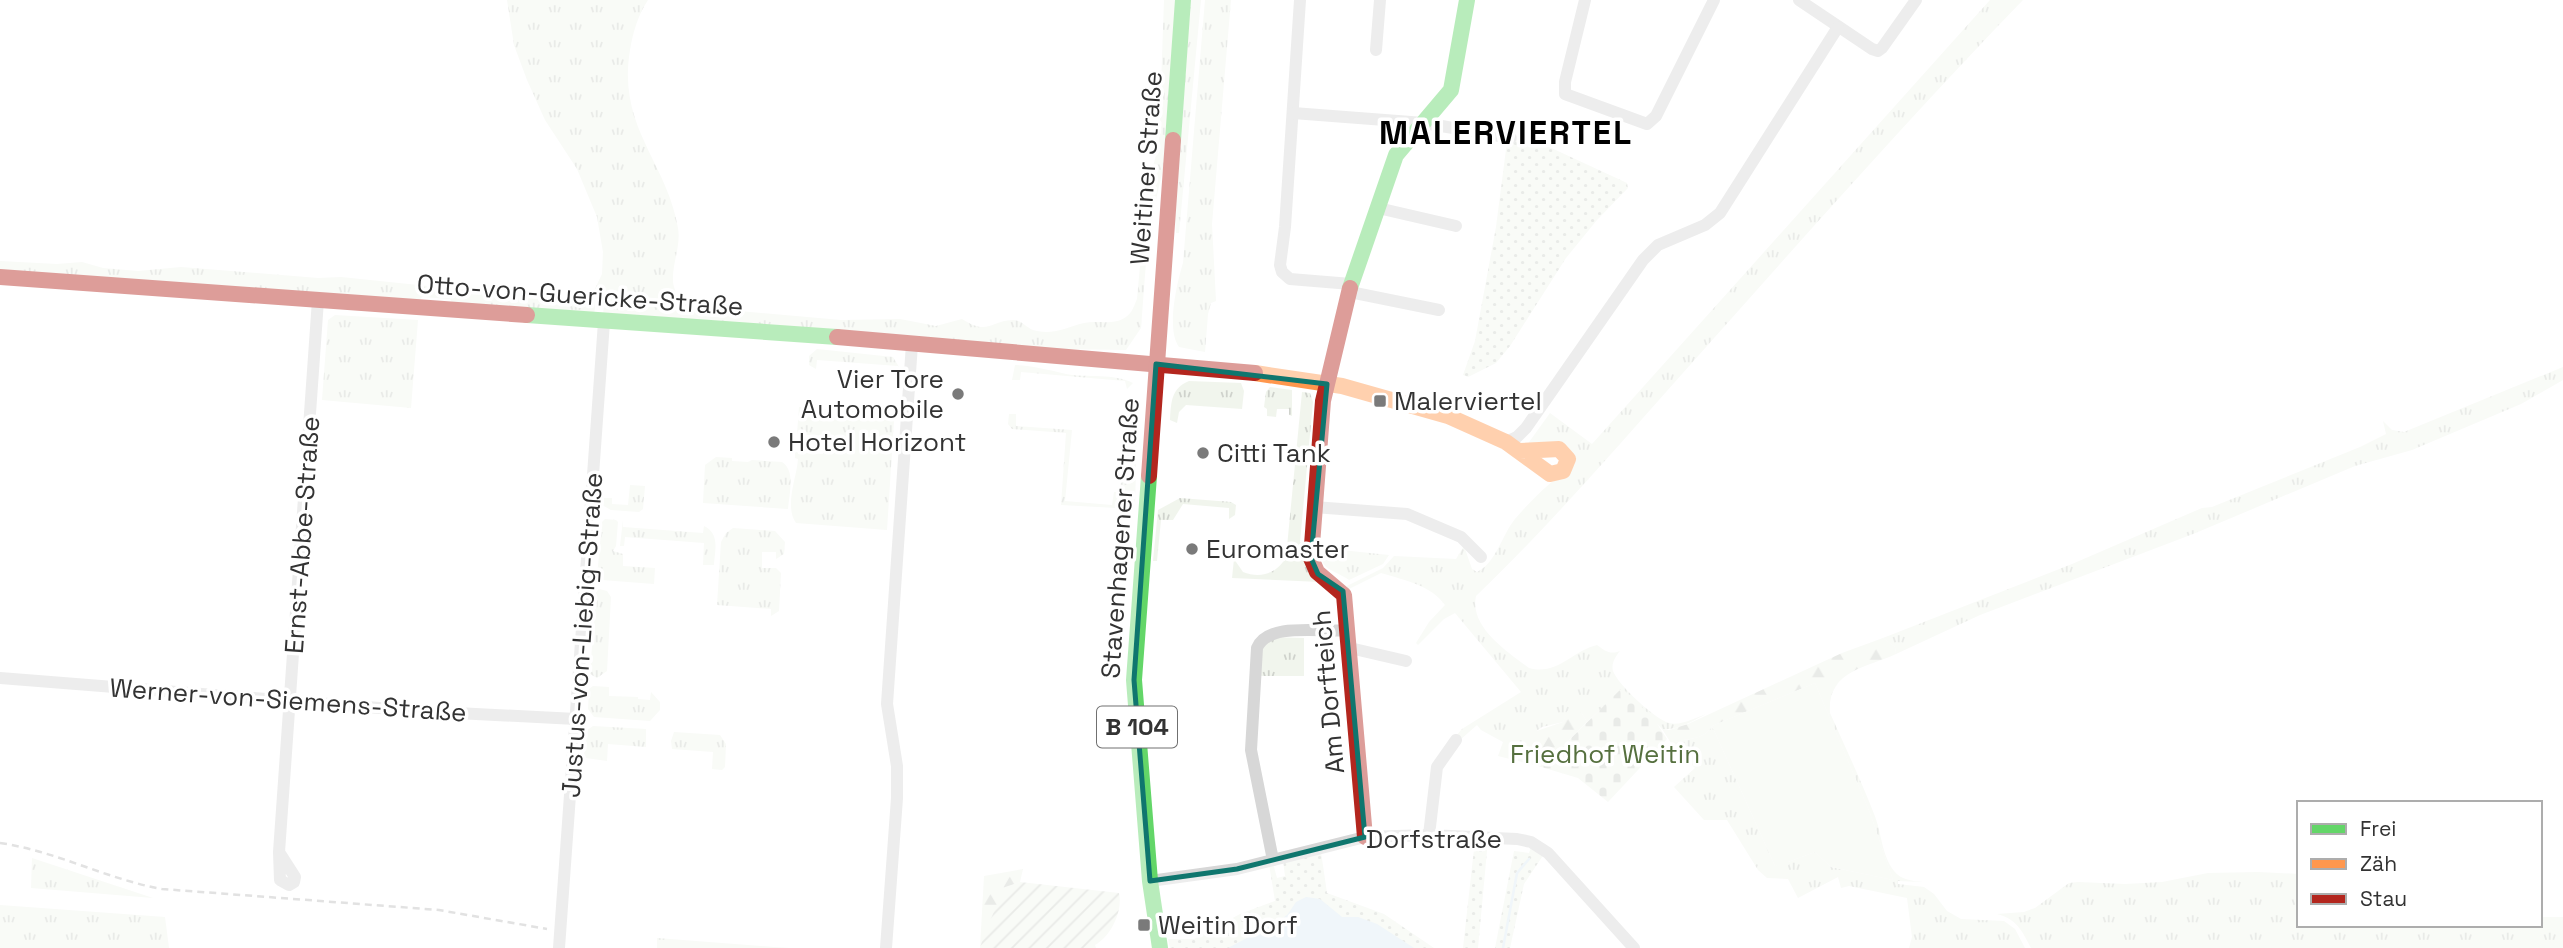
<svg xmlns="http://www.w3.org/2000/svg" width="2563" height="948" viewBox="0 0 2563 948" font-family="'Space Grotesk',sans-serif">
	<style>
		.grass { fill: url(#grass-tufts) }
		.forest { fill: url(#forest-firs) }
		.cemetery { fill: url(#cemetery-stones) }
		.park { fill: url(#park-dots) }
		.garden { fill: url(#garden-furrows) }
		.pitch { fill: #f1f5ed }
		.water { fill: #ddebf3 }
		.lines { fill: none; stroke-linecap: round; stroke-linejoin: round }
		.stream { stroke: #ddebf3; stroke-width: 2.5 }
		.street { stroke: #d7d7d7; stroke-width: 12 }
		.fast { stroke: #63d668; stroke-width: 16 }
		.slow { stroke: #ff974d; stroke-width: 16 }
		.jam { stroke: #b3261e; stroke-width: 16 }
		.rail { stroke: #bebebe; stroke-width: 2.5; stroke-dasharray: 7 5; stroke-linecap: butt }
		.marked { fill: none; stroke: #0f766e; stroke-width: 5; stroke-linejoin: round }
		.poi-dot { fill: #7a7a7a; stroke: #fff; stroke-width: 2.5 }
		.labels { text-anchor: middle; stroke-width: 7; stroke-linejoin: round; paint-order: stroke }
		.shield { fill: #fff; stroke: #707070; stroke-width: 2 }
		.shield-label { font-size: 24px; font-weight: bold; fill: #333 }
		.street-label { font-size: 26px; fill: #333; stroke: #fff }
		.poi-label { font-size: 26px; fill: #333; stroke: #fff; text-anchor: start }
		.park-label { font-size: 26px; fill: #56703f; stroke: #fff }
		.district-label { font-size: 33px; font-weight: bold; letter-spacing: 2px; fill: #000; stroke: #fff }
	</style>
	<defs>
		<pattern id="grass-tufts" width="24" height="20" patternUnits="userSpaceOnUse" patternTransform="scale(1.75)"><rect width="24" height="20" fill="#f1f5ed"/><path d="M3 7l-1-3M5 7V3M7 7l1-3M15 17l-1-3M17 17v-4M19 17l1-3" fill="none" stroke="#cfd2cc"/></pattern>
		<pattern id="forest-firs" width="22" height="20" patternUnits="userSpaceOnUse" patternTransform="scale(1.75)"><rect width="22" height="20" fill="#f1f5ed"/><path d="M5 1l3.5 6h-7zM16 11l3.5 6h-7z" fill="#cfd2cc"/></pattern>
		<pattern id="cemetery-stones" width="16" height="16" patternUnits="userSpaceOnUse" patternTransform="scale(1.75)"><rect width="16" height="16" fill="#f1f5ed"/><path d="M2 7V4a2 2 0 0 1 4 0v3zM10 15v-3a2 2 0 0 1 4 0v3z" fill="#cfd2cc"/></pattern>
		<pattern id="park-dots" width="8" height="8" patternUnits="userSpaceOnUse" patternTransform="scale(1.75)"><rect width="8" height="8" fill="#f1f5ed"/><path d="M2 2h.1M6 6h.1" fill="none" stroke="#cfd2cc" stroke-width="1.8" stroke-linecap="round"/></pattern>
		<pattern id="garden-furrows" width="10" height="10" patternUnits="userSpaceOnUse" patternTransform="scale(1.75)"><rect width="10" height="10" fill="#f1f5ed"/><path d="M-1 1l2-2M0 10L10 0M9 11l2-2" fill="none" stroke="#cfd2cc"/></pattern>
	</defs>
	<rect width="100%" height="100%" fill="#fff"/>
	<g class="grass">
		<path d="M507 0H648C638 15 633 32 630 50 617 127 667 162 678 228 681 247 672 263 673 281 673 286 676 292 677 297L728 310 841 320 900 319 936 326 962 319C988 336 990 321 1013 320 1023 320 1027 330 1037 331 1055 335 1067 327 1084 323 1098 320 1113 326 1126 317 1132 313 1134 306 1137 299L1147 189 1159 144 1164 0H1177L1164 165 1154 208 1150 209 1141 328 1126 350 1061 349 603 315 605 293H593L596 302 594 314 453 304 450 299 422 297 418 302 0 272V261L57 264 82 262 103 268 138 271 181 267 318 278 341 277 505 294 546 292 563 298H578L593 293 602 274 603 252 597 217 577 169 545 120 527 80 514 45Z"/>
		<polygon points="1189,0 1201,0 1179,233 1176,233 1174,209"/>
		<path d="M1205 0H1231L1212 224 1216 301 1211 303 1208 314 1205 352 1179 347C1166 329 1177 283 1183 263Z"/>
		<path d="M1990 0H2023C1903 124 1789 254 1674 383 1610 455 1545 530 1476 596 1469 627 1508 652 1529 668 1557 676 1572 651 1597 645 1605 651 1610 655 1620 651 1615 657 1611 664 1613 671 1618 685 1655 719 1669 723 1681 726 1695 718 1706 714 1693 721 1676 731 1662 729L1622 689 1587 722 1581 712H1567L1563 722 1542 727 1534 733 1530 754 1538 766 1498 756 1503 742 1481 730 1477 725 1460 740 1455 737 1462 729 1521 692 1455 613 1444 619 1418 645 1416 643 1429 622 1445 605C1431 585 1404 580 1381 573L1347 590V586L1383 568 1394 556 1456 559 1464 546 1472 569 1477 572C1496 563 1502 535 1515 519 1533 498 1552 480 1575 464L1527 445 1550 413 1592 444Z"/>
		<polygon points="335,315 418,320 411,408 322,400 328,320"/>
		<polygon points="817,349 893,357 899,367 897,396 898,366 817,360 816,369 809,365 809,356"/>
		<path d="M1015 365C1033 366 1049 370 1066 374 1088 378 1113 373 1133 383L1127 389 1125 381 1021 372 1020 380H1012Z"/>
		<polygon points="2563,367 2563,380 2521,404 2412,450 2355,466 2193,534 1980,615 1896,654 1895,647 1883,638 2072,564 2202,508 2212,507 2360,447 2386,434 2383,421 2392,430 2404,432"/>
		<path d="M1189 381 1241 383 1244 391 1242 409 1186 405 1179 412 1177 423 1170 420C1171 403 1171 388 1189 381Z"/>
		<polygon points="1270,387 1292,390 1292,416 1289,415 1289,409 1277,409 1276,417 1267,416 1267,409 1264,407 1266,392"/>
		<path d="M1302 392 1310 393 1313 402 1300 542 1307 548 1320 582 1232 578 1234 559 1243 572C1260 579 1277 574 1286 557Z"/>
		<path d="M895 405 887 530 796 523C784 506 797 477 798 459L795 458V452L823 454 824 436 797 434 799 407 894 414Z"/>
		<polygon points="1009,414 1016,414 1016,426 1072,430 1065,501 1112,505 1114,492 1120,492 1125,431 1127,427 1134,427 1137,424 1135,509 1061,505 1066,433 1012,429 1008,424"/>
		<path d="M716 457 732 458V461L748 462 752 460 782 462C796 471 789 494 788 509L703 503 705 465Z"/>
		<polygon points="630,485 645,486 643,509 639,512 611,510 602,505 603,498 612,498 612,504 628,505"/>
		<polygon points="1180,498 1231,502 1236,505 1235,515 1229,519 1229,508 1183,504 1173,520 1161,520 1157,561 1153,561 1158,510"/>
		<polygon points="605,519 616,520 618,522 616,546 613,551 623,554 623,566 655,568 654,584 602,580 597,577 602,522"/>
		<path d="M623 520V527L703 533 704 526C720 534 715 550 714 565H703L704 543 625 537 624 546H620Z"/>
		<polygon points="733,528 775,531 785,542 784,554 776,559 776,565 776,552 762,552 762,568 776,568 781,573 779,611 771,616 771,609 717,605 721,542 726,533"/>
		<path d="M1322 548 1389 555 1383 564 1349 580C1334 569 1318 571 1322 548Z"/>
		<polygon points="599,589 607,591 611,597 607,671 597,678 590,674 596,591"/>
		<polygon points="1271,637 1304,638 1304,676 1259,676 1261,647"/>
		<polygon points="593,686 609,687 609,696 638,697 638,699 650,700 651,692 660,702 660,710 650,721 594,717 588,709 589,689"/>
		<path d="M1830 713C1845 747 1861 780 1874 814 1882 833 1881 854 1894 871 1901 880 1913 881 1923 882L1898 881V884L1924 887 1934 894 1947 911 1961 919 2004 921 2015 929 2025 948H1909L1912 937 1907 898 1849 886 1841 888 1838 877 1798 898 1788 879 1767 878 1758 870 1727 820H1704L1674 787 1695 768 1671 743C1685 738 1704 741 1712 726L1775 866 1780 864 1782 867 1788 865V862L1815 852 1831 867 1893 880 1870 813 1828 714Z"/>
		<polygon points="593,726 646,729 646,747 608,744 607,761 586,758 584,756 586,731"/>
		<polygon points="674,732 720,735 726,744 725,767 722,770 712,769 713,752 672,749 671,741"/>
		<polygon points="32,858 153,898 31,888"/>
		<path d="M2258 872 2299 874V925H2540V917H2563V948H2031C2022 931 2017 919 1997 914L2024 912 2035 908 2069 883 2078 882 2125 884 2162 882 2208 873Z"/>
		<polygon points="0,905 165,917 169,948 0,948"/>
		<polygon points="657,938 774,947 790,948 657,948"/>
	</g>
	<g class="forest">
		<path d="M1883 638 1895 647 1896 654C1865 668 1827 671 1830 713L1828 714 1815 683 1712 726C1704 741 1685 738 1671 743L1662 729 1669 730 1688 724 1842 653Z"/>
		<polygon points="1571,710 1581,712 1587,722 1556,753 1538,766 1524,740 1525,735 1563,722 1567,711"/>
		<polygon points="1023,869 1020,882 1005,888 980,948 984,876"/>
	</g>
	<polygon class="cemetery" points="1622,688 1654,719 1667,739 1608,802 1578,778 1538,766 1556,753"/>
	<g class="park">
		<polygon points="1508,134 1547,146 1627,183 1628,188 1597,220 1566,258 1510,346 1496,363 1468,377 1463,375 1475,341 1496,227"/>
		<polygon points="1475,840 1488,840 1478,948 1463,948"/>
		<polygon points="1531,847 1544,854 1524,884 1510,948 1495,948 1514,851 1529,853"/>
		<polygon points="1321,852 1327,893 1384,914 1434,948 1170,948 1168,939 1194,939 1240,914 1275,901 1269,864 1273,863 1277,878 1285,876 1283,860"/>
	</g>
	<path class="garden" d="M1020 882 1119 893C1123 911 1111 936 1095 945L1096 948H980L985 932 1005 887Z"/>
	<polygon class="pitch" points="1815,683 1870,813 1893,880 1831,867 1815,852 1788,862 1789,865 1782,868 1780,865 1775,866 1712,726"/>
	<polygon class="water" points="1306,897 1320,899 1342,917 1358,917 1377,924 1414,948 1228,948 1264,929 1272,922 1282,919 1288,914 1296,902"/>
	<g class="lines">
		<polyline class="stream" points="1503,948 1517,873 1529,859"/>
		<g class="street">
			<polyline points="1300,0 1285,227 1280,265 1282,272 1290,279 1351,284"/>
			<polyline points="1585,0 1565,82 1565,94 1647,124 1656,116 1714,0"/>
			<polyline points="1799,0 1872,49 1878,51 1882,48 1916,0"/>
			<polyline points="1376,50 1380,0"/>
			<polyline points="1293,113 1424,123 1511,138"/>
			<polyline points="1378,208 1456,226"/>
			<polyline points="1350,292 1439,310"/>
			<polyline points="1506,442 1517,437 1526,428 1643,260 1658,245 1705,225 1720,213 1838,27"/>
			<polyline points="1314,507 1407,514 1461,537 1481,557"/>
			<polyline points="1350,648 1406,661"/>
			<polyline points="0,678 417,711 576,719"/>
			<polyline points="1429,835 1437,767 1456,740"/>
			<polyline points="279,852 295,877 294,882 289,885 280,880 279,852 318,300"/>
			<path d="M1273 860 1251 750 1257 648C1268 621 1324 633 1349 630"/>
			<polyline points="1150,881 1237,869 1365,837 1429,835 1517,839 1531,842 1548,853 1634,948"/>
			<polyline points="559,948 604,322"/>
			<polyline points="886,948 897,798 897,766 887,704 912,344"/>
		</g>
		<g class="fast">
			<polyline points="1173,140 1183,0"/>
			<polyline points="1350,288 1396,155 1451,90 1467,0"/>
			<polyline points="527,315 837,337"/>
			<polyline points="1149,476 1134,680 1150,881 1160,948"/>
		</g>
		<polyline class="slow" points="1255,373 1342,386 1448,416 1506,442 1550,474 1563,471 1568,459 1559,449 1520,451"/>
		<g class="jam">
			<polyline points="0,277 527,315"/>
			<polyline points="1350,288 1323,401 1311,558 1317,572 1344,595 1365,837"/>
			<polyline points="837,337 1255,373"/>
			<polyline points="1149,476 1173,140"/>
		</g>
		<path class="rail" d="M0 843C56 851 106 879 162 889L439 910 547 929"/>
	</g>
	<path d="M0 0H2563V948H0ZM1156 364 1327 384 1311 558 1318 574 1343 591 1365 837 1237 869 1150 881 1134 680Z" fill="#fff" fill-opacity=".55" fill-rule="evenodd"/>
	<path class="marked" d="M1156 364 1327 384 1311 558 1318 574 1343 591 1365 837 1237 869 1150 881 1134 680Z"/>
	<g class="poi-dot">
		<circle cx="958" cy="394" r="7"/>
		<rect x="1373" y="394" width="14" height="14" rx="3.5"/>
		<circle cx="774" cy="442" r="7"/>
		<circle cx="1203" cy="453" r="7"/>
		<circle cx="1192" cy="549" r="7"/>
		<rect x="1137" y="918" width="14" height="14" rx="3.5"/>
	</g>
	<g class="labels">
		<rect class="shield" x="1097" y="706.5" width="80" height="41" rx="5"/>
		<g class="shield-label">
			<text x="1137" y="735">B 104</text>
		</g>
		<g class="street-label">
			<text transform="translate(1146 168) rotate(-86)" y="9">Weitiner Straße</text>
			<text transform="translate(580 295) rotate(4)" y="9">Otto-von-Guericke-Straße</text>
			<text transform="translate(302 535) rotate(-86)" y="9">Ernst-Abbe-Straße</text>
			<text transform="translate(1120 538) rotate(-86)" y="9">Stavenhagener Straße</text>
			<text transform="translate(582 635) rotate(-86)" y="9">Justus-von-Liebig-Straße</text>
			<text transform="translate(1328 692) rotate(-95)" y="9">Am Dorfteich</text>
			<text transform="translate(288 700) rotate(4)" y="9">Werner-von-Siemens-Straße</text>
			<text x="1434" y="848">Dorfstraße</text>
		</g>
		<g class="poi-label">
			<text x="944" y="388" text-anchor="end">Vier Tore<tspan x="944" dy="30">Automobile</tspan></text>
			<text x="1394" y="410">Malerviertel</text>
			<text x="788" y="451">Hotel Horizont</text>
			<text x="1217" y="462">Citti Tank</text>
			<text x="1206" y="558">Euromaster</text>
			<text x="1158" y="934">Weitin Dorf</text>
		</g>
		<g class="park-label">
			<text x="1605" y="763">Friedhof Weitin</text>
		</g>
		<g class="district-label">
			<text x="1506" y="144">MALERVIERTEL</text>
		</g>
	</g>
	<rect x="2297" y="801" width="245" height="126" fill="#ffffff" stroke="#adadad" stroke-width="2"/>
	<rect x="2311" y="824" width="35" height="10" fill="#63d668" stroke="#adadad" stroke-width="2"/>
	<text x="2360" y="836" font-size="21" fill="#333333">Frei</text>
	<rect x="2311" y="859" width="35" height="10" fill="#ff974d" stroke="#adadad" stroke-width="2"/>
	<text x="2360" y="871" font-size="21" fill="#333333">Zäh</text>
	<rect x="2311" y="894" width="35" height="10" fill="#b3261e" stroke="#adadad" stroke-width="2"/>
	<text x="2360" y="906" font-size="21" fill="#333333">Stau</text>
</svg>
